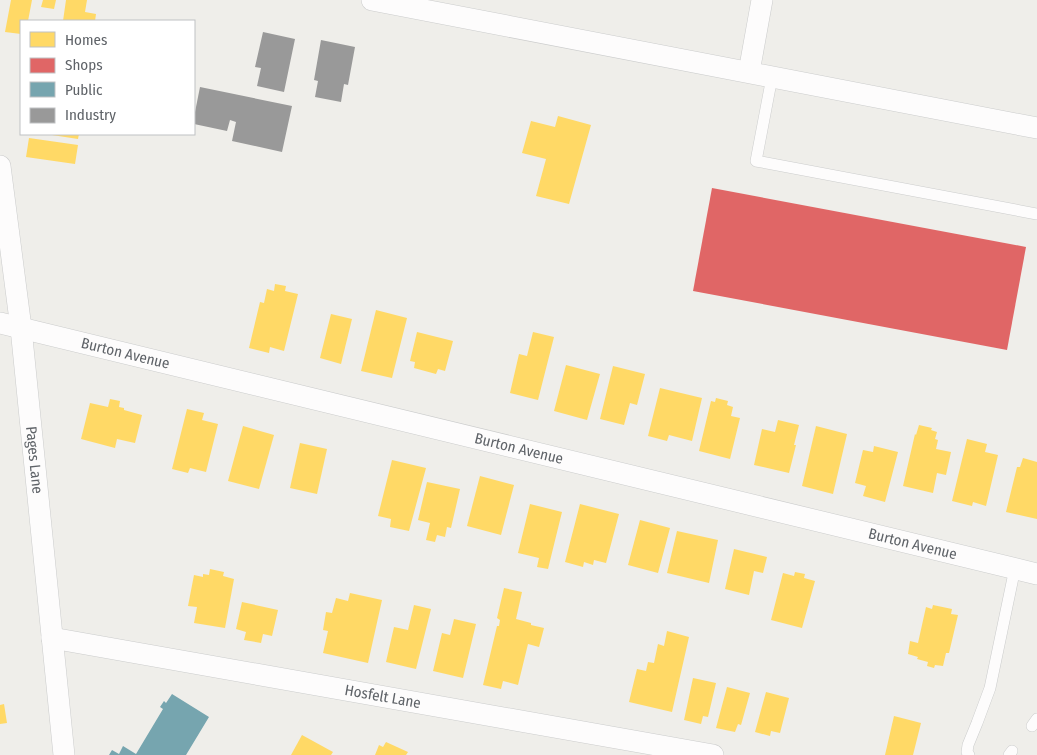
<svg xmlns="http://www.w3.org/2000/svg" width="1037" height="755" viewBox="0 0 1037 755" font-family="'Fira Sans Condensed',sans-serif">
	<style>
		.homes { fill: #ffd966 }
		.shops { fill: #e06666 }
		.public { fill: #76a5af }
		.industry { fill: #999 }
		.lines { fill: none; stroke-linecap: round; stroke-linejoin: round }
		.service-casing { stroke: #cbcccc; stroke-width: 12 }
		.minor-casing { stroke: #cbcccc; stroke-width: 22 }
		.service { stroke: #fdfcfc; stroke-width: 11 }
		.minor { stroke: #fdfcfc; stroke-width: 21 }
		.labels { text-anchor: middle; stroke-width: 5; stroke-linejoin: round; paint-order: stroke }
		.street-label { font-size: 15px; fill: #5f6368; stroke: #fff }
	</style>
	<rect width="100%" height="100%" fill="#efeeea"/>
	<g class="homes">
		<polygon points="11,0 32,0 28,21 21,21 21,34 5,32"/>
		<polygon points="43,0 56,0 54,9 41,7"/>
		<polygon points="66,0 87,0 85,12 96,14 95,21 63,21"/>
		<polygon points="558,116 591,125 569,204 536,196 546,159 522,153 531,121 555,127"/>
		<polygon points="52,134 79,134 78,139 52,135"/>
		<polygon points="29,138 78,145 75,164 26,157"/>
		<polygon points="275,284 286,286 285,291 298,294 284,351 270,347 269,353 249,348 260,302 264,303 267,289 274,291"/>
		<polygon points="376,310 407,318 392,378 361,371"/>
		<polygon points="331,314 352,319 341,364 320,358"/>
		<polygon points="417,332 453,341 445,371 438,369 436,374 414,368 415,362 410,361"/>
		<polygon points="533,332 554,337 538,400 510,393 519,354 527,356"/>
		<polygon points="566,365 600,374 587,420 554,411"/>
		<polygon points="613,366 645,374 637,405 630,403 624,425 600,419"/>
		<polygon points="660,388 702,398 692,441 669,435 667,441 648,436"/>
		<polygon points="716,398 728,401 727,405 733,407 731,416 740,418 730,459 699,451 711,401 715,402"/>
		<polygon points="110,399 120,401 119,407 124,408 124,410 142,415 135,443 117,439 115,448 81,439 90,403 108,407"/>
		<polygon points="187,409 204,413 202,420 218,424 206,472 190,468 188,473 172,469"/>
		<polygon points="778,420 799,425 794,445 796,445 789,473 754,465 762,429 775,432"/>
		<polygon points="919,425 932,428 931,430 937,432 935,439 938,440 936,449 951,452 946,475 937,473 933,493 903,486 915,434 916,435"/>
		<polygon points="243,426 274,435 259,489 228,481"/>
		<polygon points="816,426 847,434 833,494 802,486"/>
		<polygon points="967,439 987,444 985,452 998,455 986,506 973,502 972,506 952,501"/>
		<polygon points="300,443 327,449 317,494 290,488"/>
		<polygon points="874,446 898,452 885,502 863,496 866,486 855,483 863,450 873,452"/>
		<polygon points="1023,458 1037,462 1037,519 1006,512 1017,467 1020,467"/>
		<polygon points="392,460 426,468 409,531 390,527 391,519 378,516"/>
		<polygon points="480,476 514,485 501,535 467,526"/>
		<polygon points="427,482 460,489 451,528 447,527 445,537 437,535 435,542 426,540 430,523 418,520"/>
		<polygon points="530,504 562,512 548,569 537,567 539,558 518,553"/>
		<polygon points="580,504 619,514 606,563 594,560 593,565 584,562 583,567 565,562"/>
		<polygon points="640,520 670,528 658,573 628,565"/>
		<polygon points="677,531 718,540 709,583 667,573"/>
		<polygon points="734,549 767,557 763,573 754,571 749,595 725,589"/>
		<polygon points="210,569 224,572 223,576 234,579 225,628 194,623 197,607 188,606 194,575 203,577 203,574 209,575"/>
		<polygon points="795,572 805,574 804,578 815,581 802,628 771,620 783,573 794,576"/>
		<polygon points="504,588 522,592 516,619 531,623 531,625 544,628 539,647 528,644 518,685 503,681 501,689 483,685 497,626 499,626 500,620 497,618"/>
		<polygon points="350,593 382,600 368,663 323,653 328,631 323,630 326,612 332,613 336,598 348,601"/>
		<polygon points="242,602 278,610 272,636 263,634 261,643 244,640 246,632 236,629"/>
		<polygon points="414,605 431,609 416,669 386,662 394,627 408,630"/>
		<polygon points="933,605 952,609 951,614 958,615 949,653 946,653 943,666 935,665 934,668 927,666 928,662 917,659 918,657 908,654 910,641 918,643 926,607 932,609"/>
		<polygon points="454,619 476,624 463,678 433,671 442,633 450,635"/>
		<polygon points="667,631 689,637 672,712 629,702 637,669 646,671 648,662 654,663 658,644 664,646"/>
		<polygon points="693,678 716,683 708,717 703,716 701,724 684,720"/>
		<polygon points="727,687 750,693 741,725 738,724 735,732 716,728"/>
		<polygon points="766,692 789,698 780,733 771,731 770,736 755,732"/>
		<polygon points="4,704 7,723 0,724 0,705"/>
		<polygon points="894,716 921,723 913,755 885,755"/>
		<polygon points="302,735 333,752 331,755 291,755"/>
		<polygon points="386,742 408,752 406,755 375,755 379,745 383,747"/>
	</g>
	<polygon class="shops" points="712,188 1026,247 1007,350 693,291"/>
	<polygon class="public" points="172,694 209,717 186,755 109,755 112,750 119,754 123,746 136,754 163,709 160,707 164,701 166,703"/>
	<g class="industry">
		<polygon points="263,32 295,39 284,92 257,86 261,68 255,67"/>
		<polygon points="321,40 355,47 348,85 344,84 341,102 315,97 318,81 314,80"/>
		<polygon points="200,87 292,106 282,152 232,141 236,122 230,120 227,131 194,124 194,117"/>
	</g>
	<g class="lines">
		<g class="service-casing">
			<g id="service">
				<polyline points="772,77 756,161 1037,214"/>
				<polyline points="1032,726 1037,719"/>
				<polyline points="969,755 967,752 968,745 977,723 990,688 1015,568"/>
				<polyline points="1009,755 1012,751"/>
			</g>
		</g>
		<g class="minor-casing">
			<g id="minor">
				<polyline points="372,0 1037,128"/>
				<polyline points="749,72 762,0"/>
				<path id="s1" d="M0 166 21 328 64 755"/>
				<path id="s2" d="M0 323 1037 574"/>
				<path id="s3" d="M52 638 713 755"/>
			</g>
		</g>
		<use href="#service" class="service"/>
		<use href="#minor" class="minor"/>
	</g>
	<g class="labels">
		<g class="street-label">
			<text dy="5" stroke="none"><textPath href="#s2" startOffset="129">Burton Avenue</textPath></text>
			<text dy="5" stroke="none"><textPath href="#s2" startOffset="534">Burton Avenue</textPath></text>
			<text dy="5" stroke="none"><textPath href="#s1" startOffset="296">Pages Lane</textPath></text>
			<text dy="5" stroke="none"><textPath href="#s2" startOffset="939">Burton Avenue</textPath></text>
			<text dy="5" stroke="none"><textPath href="#s3" startOffset="336">Hosfelt Lane</textPath></text>
		</g>
	</g>
	<rect x="20" y="20" width="175" height="115" fill="#ffffff" stroke="#bfc1c3"/>
	<rect x="30" y="32" width="25" height="15" fill="#ffd966" stroke="#bfc1c3"/>
	<text x="65" y="45" font-size="15" fill="#5f6368">Homes</text>
	<rect x="30" y="58" width="25" height="15" fill="#e06666" stroke="#bfc1c3"/>
	<text x="65" y="70" font-size="15" fill="#5f6368">Shops</text>
	<rect x="30" y="82" width="25" height="15" fill="#76a5af" stroke="#bfc1c3"/>
	<text x="65" y="95" font-size="15" fill="#5f6368">Public</text>
	<rect x="30" y="108" width="25" height="15" fill="#999999" stroke="#bfc1c3"/>
	<text x="65" y="120" font-size="15" fill="#5f6368">Industry</text>
</svg>
